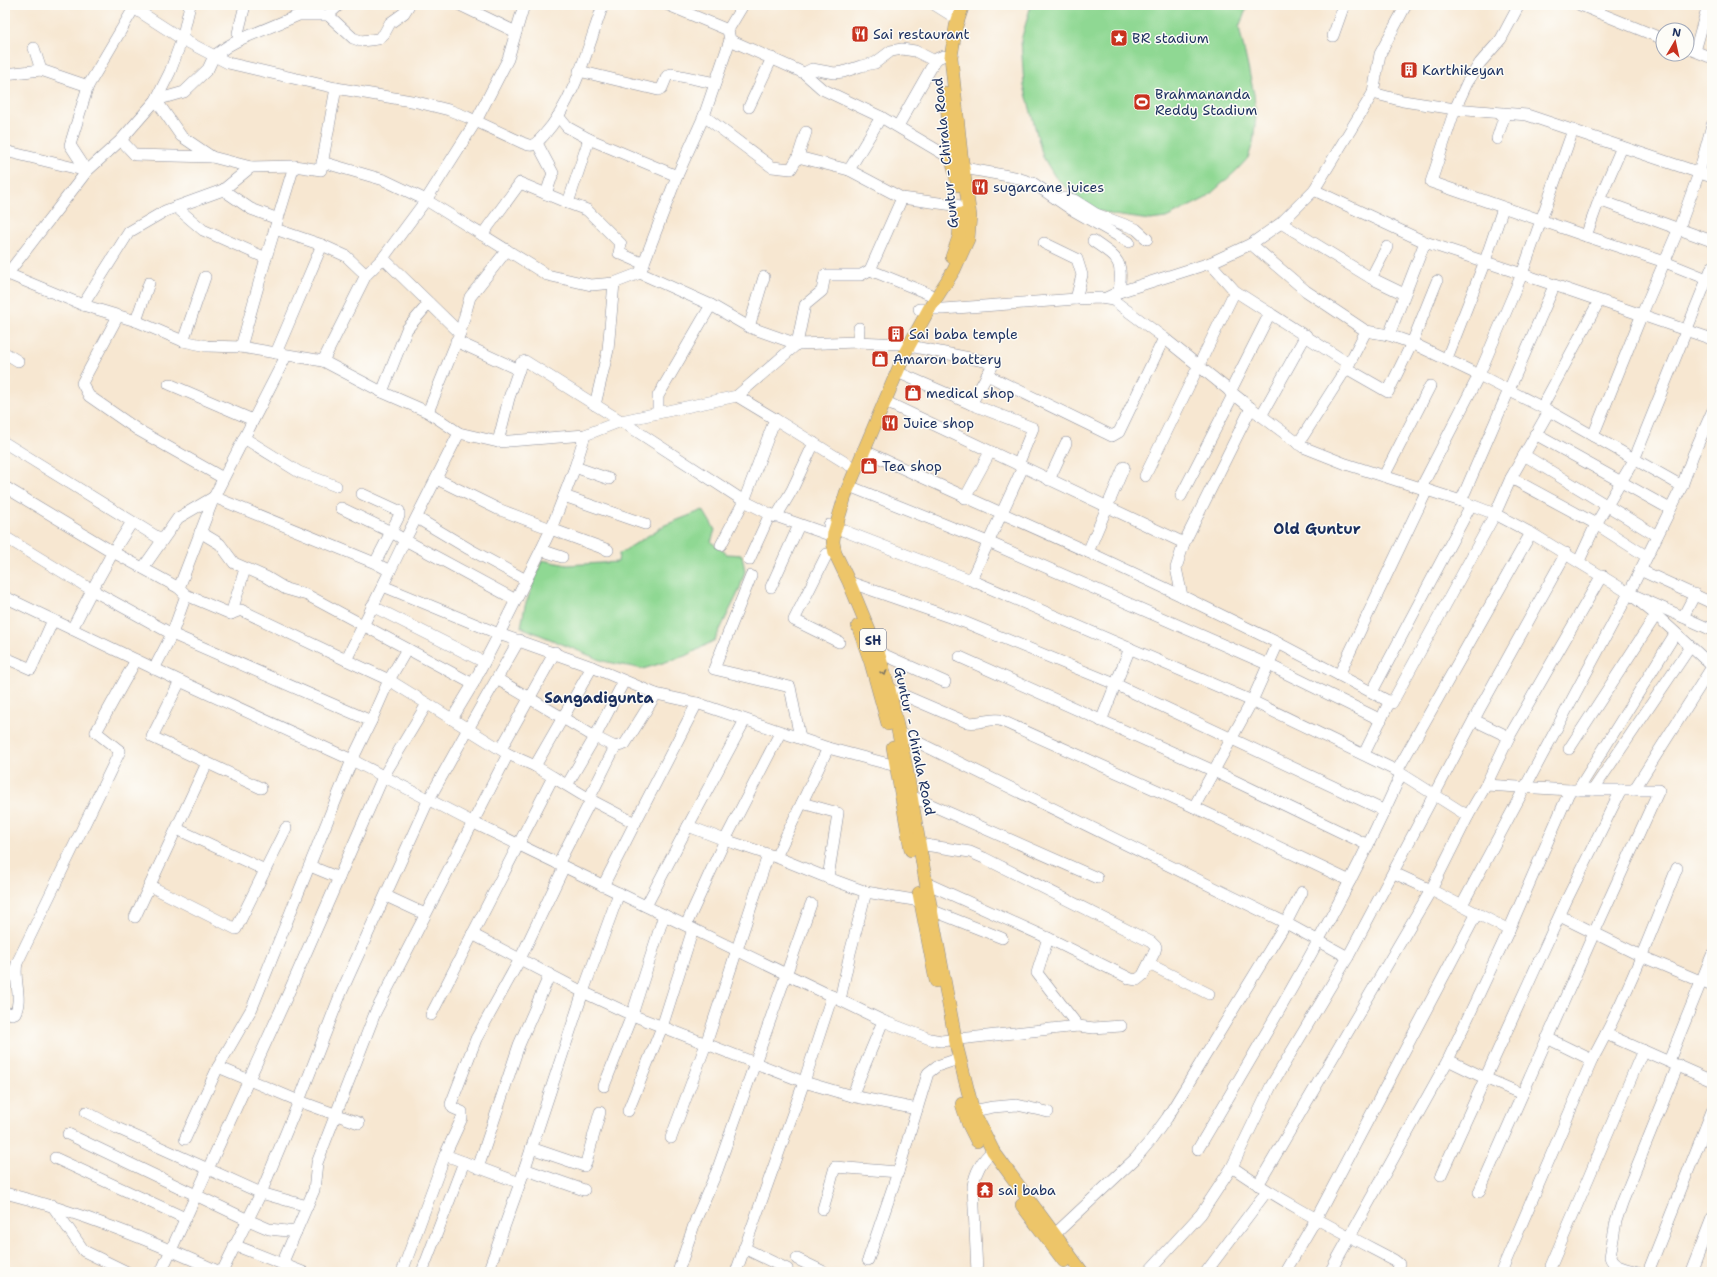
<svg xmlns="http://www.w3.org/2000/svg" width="1717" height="1277" viewBox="0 0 1717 1277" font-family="'Shantell Sans',sans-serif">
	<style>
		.green { fill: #8fd893; stroke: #558478 }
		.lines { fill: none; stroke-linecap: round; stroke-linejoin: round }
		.minor-casing { stroke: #898b98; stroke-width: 12 }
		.major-casing { stroke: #898b98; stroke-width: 14 }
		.minor { stroke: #fff; stroke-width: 11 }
		.major { stroke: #edc569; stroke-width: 13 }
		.oneway { stroke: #797263 }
		.labels { text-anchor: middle; stroke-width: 3; stroke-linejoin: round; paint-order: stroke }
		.shield { fill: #fdfcf7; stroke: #5f6c8c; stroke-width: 1 }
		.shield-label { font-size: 13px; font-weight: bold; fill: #1b2f5e }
		.poi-label { font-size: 14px; fill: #1b2f5e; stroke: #fdfcf7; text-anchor: start }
		.street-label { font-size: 14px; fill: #1b2f5e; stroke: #fdfcf7 }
		.neighbourhood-label { font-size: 15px; font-weight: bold; fill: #1b2f5e; stroke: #fdfcf7 }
	</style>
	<rect width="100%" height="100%" fill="#fdfcf7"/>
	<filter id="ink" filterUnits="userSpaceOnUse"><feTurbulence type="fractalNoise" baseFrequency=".025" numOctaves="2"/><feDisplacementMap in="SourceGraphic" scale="8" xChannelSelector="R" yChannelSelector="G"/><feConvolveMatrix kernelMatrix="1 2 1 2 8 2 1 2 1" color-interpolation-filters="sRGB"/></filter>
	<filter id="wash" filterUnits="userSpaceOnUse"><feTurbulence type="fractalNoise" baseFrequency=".012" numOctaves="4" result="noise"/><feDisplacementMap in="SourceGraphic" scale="16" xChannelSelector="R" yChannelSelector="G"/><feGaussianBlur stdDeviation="0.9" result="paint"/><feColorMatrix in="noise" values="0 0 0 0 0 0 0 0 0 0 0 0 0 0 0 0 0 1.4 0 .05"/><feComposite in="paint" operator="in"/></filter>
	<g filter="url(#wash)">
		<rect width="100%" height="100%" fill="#f7e7d1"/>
		<g class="green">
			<polygon points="1031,5 1248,5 1239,27 1254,94 1256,116 1253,143 1248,158 1236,171 1206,198 1166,218 1150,220 1114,215 1097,210 1080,200 1055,177 1043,157 1024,86 1021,40"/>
			<polygon points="703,510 715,530 711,542 727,554 742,555 745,571 739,591 715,640 688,655 643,669 603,661 521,627 525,606 542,560 567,565 618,562 619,554 665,525"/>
		</g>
	</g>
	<g filter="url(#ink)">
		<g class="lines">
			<g class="minor-casing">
				<g id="minor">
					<path d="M129 5 182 39 228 63 336 88 417 102 449 110 467 117 523 143C526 144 529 146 532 145 537 144 540 139 544 135 574 102 588 47 603 5"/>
					<polyline points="245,5 238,33 239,40 299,15 328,15 339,5"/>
					<polyline points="460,5 516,32"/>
					<polyline points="668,5 728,30"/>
					<polyline points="743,5 728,30 730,40 804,73 822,89 881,117 952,159"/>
					<polyline points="935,5 951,15"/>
					<polyline points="1519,5 1501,39 1480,63 1467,83 1455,109 1431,182 1586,236 1665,262 1712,281"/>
					<polyline points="1580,5 1663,39"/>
					<polyline points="328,15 353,38 361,41 378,39 384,34 390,23 404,13 409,5"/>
					<polyline points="1333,36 1344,5"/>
					<polyline points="239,40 228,46 214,56 208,69 184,92 156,100 181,136 212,157 251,167 294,166 321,170 336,88"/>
					<polyline points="34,48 41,70"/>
					<polyline points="1687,48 1712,58"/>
					<polyline points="1695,51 1708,5"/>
					<polyline points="579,71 658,90 662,88 667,76 671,74 715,83"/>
					<polyline points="804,73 812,69 834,73 843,72 861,66 875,63 891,51 902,49 915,51 935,61"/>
					<polyline points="5,74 41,70 88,86"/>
					<polyline points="1373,93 1403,101 1455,109 1527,115 1712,177"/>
					<polyline points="749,107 772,58"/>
					<polyline points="558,116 567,127 589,139 677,176"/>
					<polyline points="704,116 772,167 791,169 798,157 849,170"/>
					<polyline points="881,117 849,170 902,198 961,206"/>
					<polyline points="898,126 935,61 938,58 943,56"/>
					<polyline points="1497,139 1505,114"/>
					<polyline points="121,140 135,155 212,157"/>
					<polyline points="537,143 553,173 546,194"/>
					<polyline points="5,151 87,171"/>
					<polyline points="798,157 806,132"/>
					<polyline points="322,162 384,180 426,200 547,275 591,285 614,283 640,273 677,176 704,116 730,40"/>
					<polyline points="964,168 1014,177 1033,183 1071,209 1129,242"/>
					<polyline points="87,171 70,145 88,86 134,8"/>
					<polyline points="223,190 251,209 278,219"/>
					<polyline points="1314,190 1425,242 1522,274 1573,130"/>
					<polyline points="1057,199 1064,198 1074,200 1096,214 1136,229 1147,239"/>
					<polyline points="1599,200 1712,241"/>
					<polyline points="568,203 587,210 621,244 619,253 644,264"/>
					<polyline points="176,207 203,230 266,258"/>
					<polyline points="1281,223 1371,278 1404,294"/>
					<polyline points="275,229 322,245"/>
					<polyline points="482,235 520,183 568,203 589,139"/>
					<polyline points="1586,236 1599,200 1622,147"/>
					<path d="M1093 241C1119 259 1123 260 1119 292"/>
					<polyline points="1044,243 1077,259 1082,275 1076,299"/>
					<polyline points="1251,244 1306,291 1366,331 1389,335 1412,343 1479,375 1522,274 1712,339"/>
					<polyline points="383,258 460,333"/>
					<polyline points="1210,263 1235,291 1349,364 1366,331"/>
					<polyline points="870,270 929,294"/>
					<polyline points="640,273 711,305 749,327 797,344 805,305 822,291 825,275 861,275 870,270 902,198"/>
					<polyline points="8,274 83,305 136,321 183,341 207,346 241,347 323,361 382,392 428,412 459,433 498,442 585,435 621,421 737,396 797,344 858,342 900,344 994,363 971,404"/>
					<polyline points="5,277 87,171 121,140 156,100 170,72 182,39 190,5"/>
					<polyline points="1371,278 1387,247"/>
					<polyline points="1106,298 1119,292 1210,263 1251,244 1281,223 1314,190 1373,93 1380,54 1406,5"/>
					<polyline points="83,305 129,232 165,211 223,190 251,167"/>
					<polyline points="919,309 943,309 1076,299 1100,298 1113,300 1164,338 1251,408 1303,447 1346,464 1461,501 1495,514 1531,533 1629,593 1656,615 1712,666"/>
					<polyline points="118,316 82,383 89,396 138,430 223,478"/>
					<polyline points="136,321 149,283"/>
					<polyline points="749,327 764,277"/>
					<polyline points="1389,335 1425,242"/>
					<polyline points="183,341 205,277"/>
					<polyline points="456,341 519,370"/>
					<polyline points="858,342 859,328"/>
					<polyline points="241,347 266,258 294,166"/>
					<polyline points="5,353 18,361"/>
					<polyline points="276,353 322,245 346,256 366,275"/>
					<polyline points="286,356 214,497 375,563 390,571 405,540 391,532 375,563"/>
					<polyline points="1447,358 1485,261 1503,208"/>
					<polyline points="323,361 366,275 383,258 426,200 476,121 508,59 524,5"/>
					<polyline points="1346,368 1388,392 1412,343 1437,281"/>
					<polyline points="897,372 971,404 1033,428 1018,465"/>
					<polyline points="987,375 1112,436 1119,432 1164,338"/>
					<polyline points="169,384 253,420"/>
					<polyline points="382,392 407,329 429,303"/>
					<polyline points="1230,392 1270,313"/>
					<polyline points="884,401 1184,543"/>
					<polyline points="595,405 608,350 614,283"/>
					<polyline points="1542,407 1599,301"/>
					<polyline points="1251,408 1184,543 1176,568 1182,596 1278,643 1392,703 1495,514 1511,478 1549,411"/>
					<polyline points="428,412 460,333 470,297 507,250"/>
					<polyline points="658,412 658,396 711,305"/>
					<polyline points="1261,416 1306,335"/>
					<polyline points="775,419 849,465"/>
					<polyline points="459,433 405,540 516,600"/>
					<polyline points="1535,434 1670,509"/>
					<polyline points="585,435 575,467 609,479"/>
					<polyline points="1593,436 1642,314 1679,228 1699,173 1712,125"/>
					<polyline points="244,438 299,472 336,486"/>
					<polyline points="498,442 509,398 521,363 525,361 621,421 744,501 770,514 827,534"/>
					<polyline points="5,443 162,540"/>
					<polyline points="1298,444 1349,364"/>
					<path d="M863 450C938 485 1013 518 1088 552L1124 467"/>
					<polyline points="1524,455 1657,536"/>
					<polyline points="575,467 564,496 645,524"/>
					<polyline points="1145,476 1235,291"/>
					<polyline points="1384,476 1430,386"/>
					<polyline points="1511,478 1596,524 1646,556"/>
					<polyline points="437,479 498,509 551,529 541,550 562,557"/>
					<polyline points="1049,480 1066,443"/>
					<polyline points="849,486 988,542 1269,665 1381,720"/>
					<polyline points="5,487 113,552 132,522"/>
					<polyline points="1421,488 1479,375 1549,411 1682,486"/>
					<polyline points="564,496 551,529 608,550"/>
					<polyline points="1181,496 1233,395"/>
					<polyline points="214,497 179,588 186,595 231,614 241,610 346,660"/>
					<polyline points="965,498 990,452"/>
					<polyline points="1461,501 1554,286"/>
					<polyline points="341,508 391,532 399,516 399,511 362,494"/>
					<polyline points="776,517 792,490 814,443"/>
					<polyline points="417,518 469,549 526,580"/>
					<polyline points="829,525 971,580 1252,701 1397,771 1468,816"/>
					<polyline points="200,532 220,544 234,563 266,577 286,589 307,595 473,684"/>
					<polyline points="5,537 92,590 72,629"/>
					<polyline points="721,545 744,501 775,419 737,396"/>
					<polyline points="541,550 499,634 592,667 656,694 697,703 828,748 896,766"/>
					<polyline points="1088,552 1182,596"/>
					<polyline points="827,554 794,620 839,642"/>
					<polyline points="749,560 770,514"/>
					<polyline points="1579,561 1596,524 1634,460 1712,267"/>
					<polyline points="143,568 178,518 214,497"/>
					<polyline points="1640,570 1712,603"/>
					<polyline points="390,571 346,660 389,680 407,649"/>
					<polyline points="751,576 714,669 790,687 800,738"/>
					<polyline points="971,580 1023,467"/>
					<polyline points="849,582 964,622 1115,684 1385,811"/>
					<polyline points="383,586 499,634 473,684 452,719"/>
					<polyline points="771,587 799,525"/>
					<polyline points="179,588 113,552 92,590 172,634 371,721 389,680 468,729 519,640"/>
					<polyline points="1629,593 1682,486 1693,455 1712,412"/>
					<polyline points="5,597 180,681 352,760 472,822 883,1021 930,1039 941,1041 1078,1026 1094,1028 1121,1026"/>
					<polyline points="372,606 484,662"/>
					<polyline points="231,614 245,569"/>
					<polyline points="1683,617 1712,630"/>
					<polyline points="878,652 945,682"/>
					<polyline points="960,657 1214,771 1368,845"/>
					<polyline points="5,660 6,658 31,669 53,620"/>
					<polyline points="154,669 172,634 186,595"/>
					<polyline points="1339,675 1427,490"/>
					<polyline points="497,679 595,737 624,681"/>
					<polyline points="180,681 152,737 261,788"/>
					<path d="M889 689 966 722C978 725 988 718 1000 720L1194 807 1350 881"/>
					<polyline points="1372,692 1471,505"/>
					<polyline points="745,720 688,826 725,840 780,733"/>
					<polyline points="1474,720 1509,737"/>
					<polyline points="1101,721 1130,648"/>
					<polyline points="899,733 1286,923 1348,957"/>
					<polyline points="501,749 555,652"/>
					<polyline points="1569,749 1656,615"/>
					<polyline points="508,754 535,766 592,667"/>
					<polyline points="1364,754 1390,701"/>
					<polyline points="1397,771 1531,533"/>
					<polyline points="553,777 591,800 558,864"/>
					<polyline points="567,785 595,737 615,747 625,744 656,694"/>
					<polyline points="1578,790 1675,634"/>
					<polyline points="1593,790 1690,647"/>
					<polyline points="1634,790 1712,667"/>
					<polyline points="911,796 1097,878"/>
					<polyline points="589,799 615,747"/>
					<polyline points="591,800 635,823 603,886"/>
					<polyline points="802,803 838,813 828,878 866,892 920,901"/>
					<polyline points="1194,807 1252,701 1278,643"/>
					<polyline points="635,823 697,703"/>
					<polyline points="177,829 265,870"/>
					<polyline points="919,844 970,852 984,858 1151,942 1156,947 1155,951 1143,975 1137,980 1131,979 1048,938 926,883"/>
					<polyline points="776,857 828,878"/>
					<polyline points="310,866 339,878"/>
					<polyline points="1394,873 1431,890 1509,930"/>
					<polyline points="150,886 236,929 286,828"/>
					<polyline points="386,896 425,914"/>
					<polyline points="1462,905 1629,593 1683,617 1695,594"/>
					<polyline points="646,906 688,826"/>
					<polyline points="931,910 1002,938"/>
					<polyline points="1560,916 1641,956 1712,986"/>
					<polyline points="135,917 207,763"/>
					<polyline points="686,925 725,840 776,857 828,748"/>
					<polyline points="472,934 583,992 619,893"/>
					<polyline points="1048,938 1037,973 1078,1026"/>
					<polyline points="1149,964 1209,994"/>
					<polyline points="840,1000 850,953 866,892"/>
					<path d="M5 1012 12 1014 15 1013C23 999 13 979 17 963L120 751 96 732 136 660"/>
					<polyline points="431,1015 553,777 535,766"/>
					<polyline points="1606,1034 1712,1081"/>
					<polyline points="1547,1038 1592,1060"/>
					<polyline points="1448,1060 1485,1078 1522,1094"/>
					<polyline points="1669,1061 1712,955"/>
					<polyline points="218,1067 299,1101 359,1123"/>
					<polyline points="604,1086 632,1015 664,915"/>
					<polyline points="852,1096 883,1021"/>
					<polyline points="628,1111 662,1027 693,929"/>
					<polyline points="973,1111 993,1107 1017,1105 1048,1112"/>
					<polyline points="86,1112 117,1128 208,1169 161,1272"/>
					<polyline points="68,1134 248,1220 269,1229 296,1232"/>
					<polyline points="671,1138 706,1044 768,855"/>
					<polyline points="185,1139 218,1067 252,1008 352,760 371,721"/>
					<polyline points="531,1148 584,1166 586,1163 600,1112"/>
					<path d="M1198 1149C1270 1027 1344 904 1401 774"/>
					<polyline points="445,1155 520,1183"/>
					<polyline points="55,1158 185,1218"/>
					<path d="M1232 1167C1283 1203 1339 1231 1394 1260L1399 1264 1398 1272"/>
					<polyline points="478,1168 519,1045 550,974"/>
					<polyline points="524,1169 584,1190"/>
					<polyline points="1441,1175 1567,899 1621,790"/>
					<polyline points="1258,1185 1431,890 1468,816 1486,785 1509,737 1602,575"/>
					<polyline points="1479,1192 1594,933 1659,790 1570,790 1486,785"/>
					<path d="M5 1193C80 1212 149 1240 220 1272"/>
					<polyline points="52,1205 84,1251 127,1272"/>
					<polyline points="307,1206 261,1193 208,1169 288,994 383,777 427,704"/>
					<polyline points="823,1209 835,1167 898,1172 928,1073 937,1066 952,1061"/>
					<polyline points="1055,1234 1135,1159 1151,1140 1167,1118 1286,923 1302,892"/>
					<polyline points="234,1245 303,1272"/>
					<polyline points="744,1248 787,1269 786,1272"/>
					<polyline points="797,1259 824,1272"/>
					<polyline points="868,1260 898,1172"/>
					<polyline points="1551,1266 1643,1050"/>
					<polyline points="222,1272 261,1193 299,1101 341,993 428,801 468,729 508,754 375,1013 317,1163 314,1190 282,1264"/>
					<polyline points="402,1272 445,1155 462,1118 462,1112 453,1108 451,1104 476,1039 520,959 564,867"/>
					<polyline points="422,1272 464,1162"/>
					<polyline points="488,1272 520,1183 583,992 632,1015 804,1082 852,1096 917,1109"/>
					<polyline points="678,1272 696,1219 717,1171 811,904"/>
					<polyline points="736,1272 804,1082 832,996"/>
					<path d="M977 1272 973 1186C975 1173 982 1159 993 1151"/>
					<polyline points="1148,1272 1201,1214 1232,1167 1271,1086 1348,957 1479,710 1566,553"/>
					<polyline points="1206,1272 1267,1191"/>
					<polyline points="1285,1272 1316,1219 1477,913"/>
					<polyline points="1330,1272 1448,1060 1509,930 1570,790"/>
					<path d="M1501 1272 1592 1060C1626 999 1651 933 1677 868"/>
					<path d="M1638 1272C1628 1269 1613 1268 1610 1257L1616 1221 1622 1203 1678 1065"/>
					<polyline points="1648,1272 1712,1111"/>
					<polyline points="1691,1272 1712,1218"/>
				</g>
			</g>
			<g class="major-casing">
				<g id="major">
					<polyline points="963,5 956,26 951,57 961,154 970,216 968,239 954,270 929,309 906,351 846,493 834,533 833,542 835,553 849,582 878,652 889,689 906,767 926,883 957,1048 973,1111 993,1151 1082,1272"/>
					<polyline points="946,93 952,159 958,185"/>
					<polyline points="952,257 959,237 961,214"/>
					<polyline points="858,626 871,663 888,724"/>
					<polyline points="893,747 911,850"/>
					<polyline points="919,893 936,981"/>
					<polyline points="962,1104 968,1123 977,1141"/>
					<polyline points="1022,1205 1064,1261"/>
				</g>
			</g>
			<use href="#minor" class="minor"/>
			<use href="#major" class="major"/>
		</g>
		<defs><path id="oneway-chevron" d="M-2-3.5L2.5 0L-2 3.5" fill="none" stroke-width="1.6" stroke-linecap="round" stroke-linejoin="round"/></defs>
		<use class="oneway" href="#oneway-chevron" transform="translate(884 673) rotate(74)"/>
	</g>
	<defs>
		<g id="restaurant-square" transform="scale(0.9)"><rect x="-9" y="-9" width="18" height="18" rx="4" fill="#c8321e" stroke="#fdfcf7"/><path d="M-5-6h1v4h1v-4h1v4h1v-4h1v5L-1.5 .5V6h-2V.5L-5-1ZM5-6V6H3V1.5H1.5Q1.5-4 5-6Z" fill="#fff"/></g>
		<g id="sight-square" transform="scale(0.9)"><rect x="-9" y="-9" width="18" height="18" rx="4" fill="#c8321e" stroke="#fdfcf7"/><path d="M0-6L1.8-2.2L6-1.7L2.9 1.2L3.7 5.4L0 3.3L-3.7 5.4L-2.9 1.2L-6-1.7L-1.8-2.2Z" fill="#fff"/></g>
		<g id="building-square" transform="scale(0.9)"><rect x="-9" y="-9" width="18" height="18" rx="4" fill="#c8321e" stroke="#fdfcf7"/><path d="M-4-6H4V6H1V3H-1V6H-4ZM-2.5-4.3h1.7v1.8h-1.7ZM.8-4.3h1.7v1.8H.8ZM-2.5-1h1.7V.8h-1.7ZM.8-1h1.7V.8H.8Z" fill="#fff"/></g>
		<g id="stadium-square" transform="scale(0.9)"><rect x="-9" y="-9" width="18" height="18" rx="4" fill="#c8321e" stroke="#fdfcf7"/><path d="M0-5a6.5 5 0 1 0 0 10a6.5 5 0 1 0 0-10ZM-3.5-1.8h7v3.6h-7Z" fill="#fff"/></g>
		<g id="shop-square" transform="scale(0.9)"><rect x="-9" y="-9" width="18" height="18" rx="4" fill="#c8321e" stroke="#fdfcf7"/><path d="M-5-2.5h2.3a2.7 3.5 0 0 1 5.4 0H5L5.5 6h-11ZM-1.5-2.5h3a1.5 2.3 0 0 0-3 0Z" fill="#fff"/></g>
		<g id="temple-square" transform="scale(0.9)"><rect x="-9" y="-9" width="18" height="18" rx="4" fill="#c8321e" stroke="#fdfcf7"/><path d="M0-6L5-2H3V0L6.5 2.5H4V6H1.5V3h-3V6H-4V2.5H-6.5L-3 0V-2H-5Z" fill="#fff"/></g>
	</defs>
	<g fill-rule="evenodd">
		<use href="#restaurant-square" x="860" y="34"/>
		<use href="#sight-square" x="1119" y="38"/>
		<use href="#building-square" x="1409" y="70"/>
		<use href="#stadium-square" x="1142" y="102"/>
		<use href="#restaurant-square" x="980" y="187"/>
		<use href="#building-square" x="896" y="334"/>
		<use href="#shop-square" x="880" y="359"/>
		<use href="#shop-square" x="913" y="393"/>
		<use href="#restaurant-square" x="890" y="423"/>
		<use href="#shop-square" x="869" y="466"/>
		<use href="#temple-square" x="985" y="1190"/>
	</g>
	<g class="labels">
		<rect class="shield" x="860" y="629" width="26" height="22" rx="3"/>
		<g class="shield-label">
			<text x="873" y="645">SH</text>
		</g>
		<g class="poi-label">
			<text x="873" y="39">Sai restaurant</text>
			<text x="1132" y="43">BR stadium</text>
			<text x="1422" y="75">Karthikeyan</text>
			<text x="1155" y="99">Brahmananda<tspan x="1155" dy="16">Reddy Stadium</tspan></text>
			<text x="993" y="192">sugarcane juices</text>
			<text x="909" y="339">Sai baba temple</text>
			<text x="893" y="364">Amaron battery</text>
			<text x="926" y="398">medical shop</text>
			<text x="903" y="428">Juice shop</text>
			<text x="882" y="471">Tea shop</text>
			<text x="998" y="1195">sai baba</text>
		</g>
		<g class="street-label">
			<text transform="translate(945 153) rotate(-96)" y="5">Guntur - Chirala Road</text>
			<text transform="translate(915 741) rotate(78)" y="5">Guntur - Chirala Road</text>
		</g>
		<g class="neighbourhood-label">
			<text x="1317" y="534">Old Guntur</text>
			<text x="599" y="703">Sangadigunta</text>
		</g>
	</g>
	<rect width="1717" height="1277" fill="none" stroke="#fdfcf7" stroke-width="20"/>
	<g transform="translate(1675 42) rotate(9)"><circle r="19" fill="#fdfcf7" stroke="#a3aaba"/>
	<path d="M0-3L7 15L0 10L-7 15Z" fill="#c8321e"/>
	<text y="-6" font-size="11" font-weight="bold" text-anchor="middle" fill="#1b2f5e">N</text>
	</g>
</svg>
